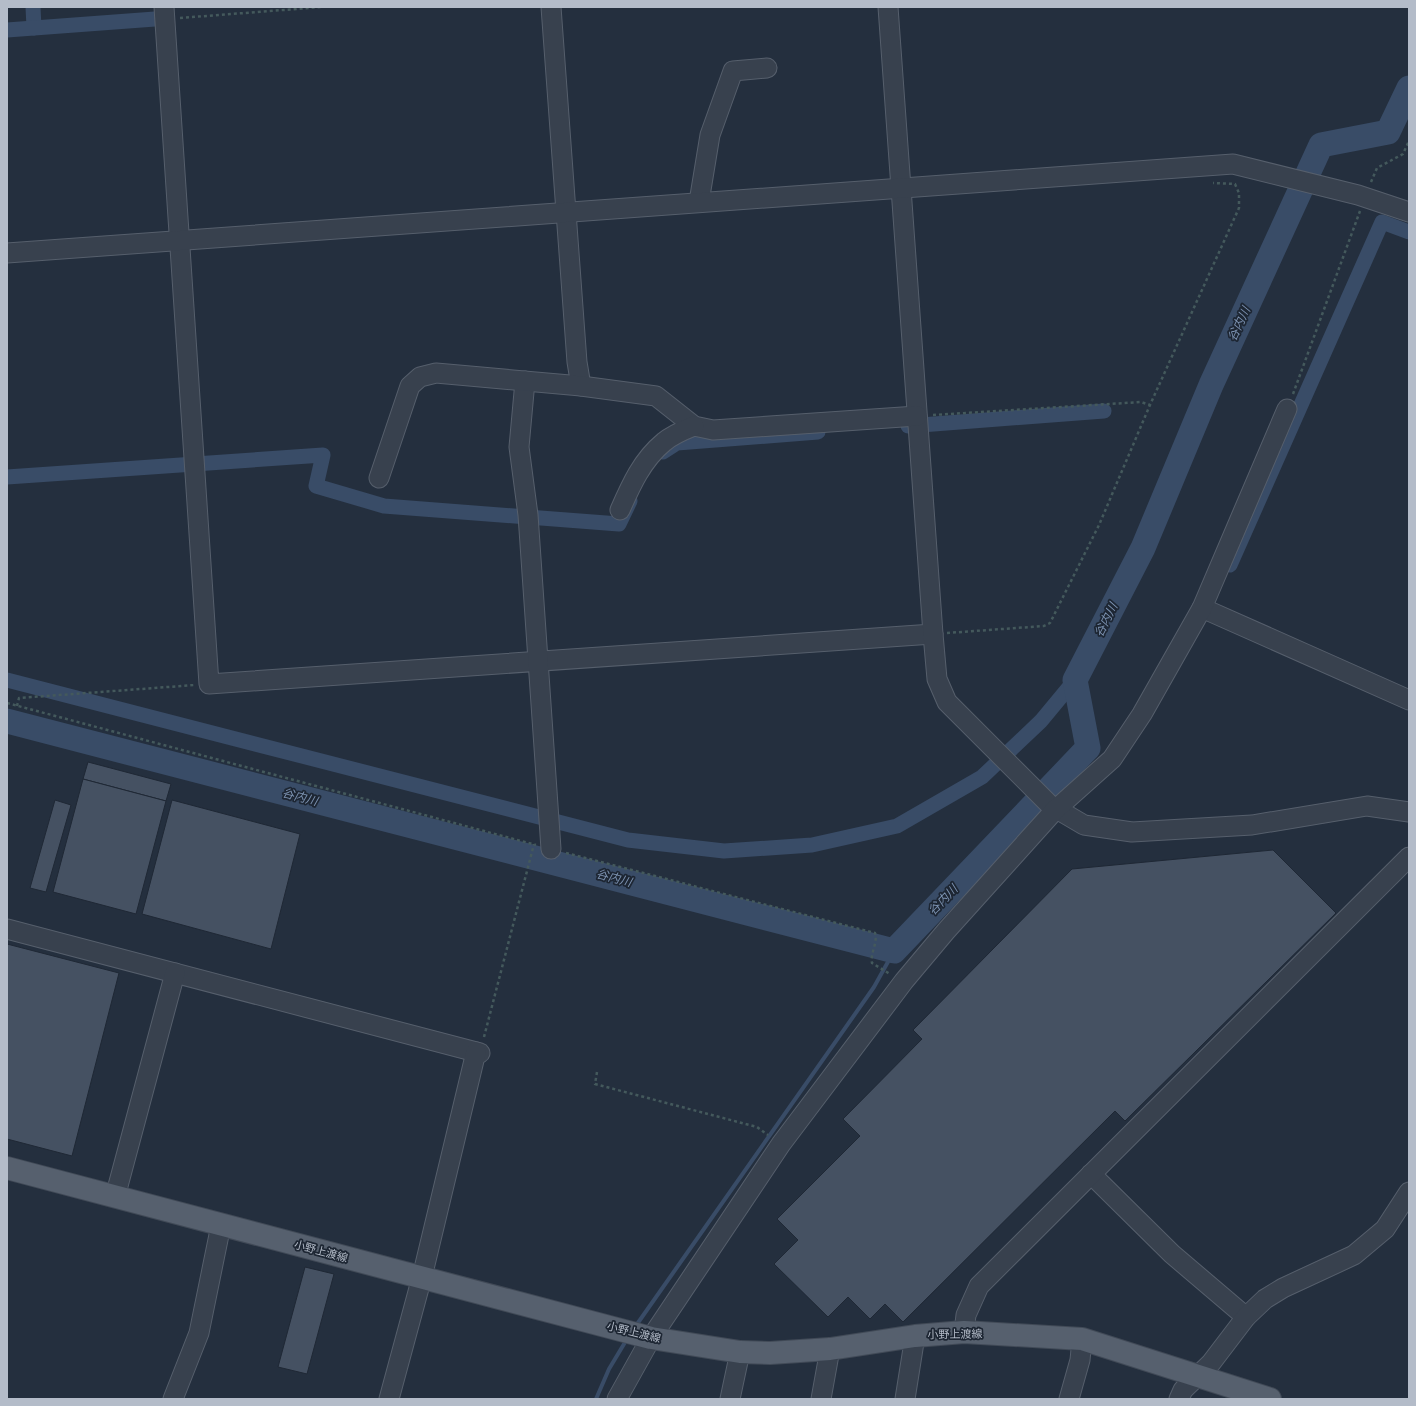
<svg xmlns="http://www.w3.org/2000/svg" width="1416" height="1406" viewBox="0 0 1416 1406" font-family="'PT Sans Narrow','Noto Sans JP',sans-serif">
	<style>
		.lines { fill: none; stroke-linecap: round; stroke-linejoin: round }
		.stream { stroke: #394c67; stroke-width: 4 }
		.canal { stroke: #394c67; stroke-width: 15 }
		.river { stroke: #394c67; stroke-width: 25 }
		.building { fill: #455162; stroke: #1f2835 }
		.minor-casing { stroke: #565f6c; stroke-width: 21 }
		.major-casing { stroke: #414a57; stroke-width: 24 }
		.path { stroke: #44595c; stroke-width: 2.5; stroke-dasharray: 3 3; stroke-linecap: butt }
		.minor { stroke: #38414e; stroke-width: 19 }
		.major { stroke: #56606e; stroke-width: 22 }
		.labels { text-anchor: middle; stroke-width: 3.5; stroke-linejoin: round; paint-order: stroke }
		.street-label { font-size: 11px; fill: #b4bcc9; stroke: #1d2633 }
		.water-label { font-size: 12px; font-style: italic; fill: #7c92b1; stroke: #1d2633 }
	</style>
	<rect width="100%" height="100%" fill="#242f3e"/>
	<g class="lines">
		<g class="stream">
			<polyline points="635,1327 874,987 894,951"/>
			<polyline points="596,1399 609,1369 627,1339"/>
		</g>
		<g class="canal">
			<polyline points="33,7 34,28"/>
			<polyline points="7,30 155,19"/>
			<polyline points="908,426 1104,411"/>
			<polyline points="663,452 677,443 818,432"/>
			<polyline points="7,477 323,455 316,486 384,506 619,524 630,501"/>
			<polyline points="1230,565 1382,222 1409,232"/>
			<polyline points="7,680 628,840 724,851 812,845 897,826 982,777 1041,721 1075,680"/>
		</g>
		<polyline class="river" points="7,721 894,951 1088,748 1075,680 1143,548 1211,385 1321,145 1388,132 1409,88"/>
	</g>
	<g class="building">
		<polygon points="88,762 171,784 166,801 83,779"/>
		<polygon points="83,779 166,801 136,914 53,892"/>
		<polygon points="55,800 71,805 46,892 30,888"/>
		<polygon points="172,800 300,834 271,949 142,914"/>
		<polygon points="1273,850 1336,913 1125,1121 1115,1111 903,1322 885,1304 870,1319 848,1297 828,1317 774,1264 798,1240 777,1219 860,1136 843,1119 922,1039 913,1030 1072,869"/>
		<polygon points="7,944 119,973 72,1156 7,1139"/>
		<polygon points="305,1267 334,1274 307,1374 278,1367"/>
	</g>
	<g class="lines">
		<g class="minor-casing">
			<g id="minor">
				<polyline points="164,7 209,684 933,634"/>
				<polyline points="551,7 577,362 581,386"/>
				<polyline points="888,7 933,634 937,679 947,702 1050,805 1084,825 1132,832 1252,825 1367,806 1409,812"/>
				<polyline points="699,202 710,135 733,71 767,68"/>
				<polyline points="7,253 1233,164 1358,195 1409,212"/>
				<polyline points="525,381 519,447 528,515 551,849"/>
				<polyline points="379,478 410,386 420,377 436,373 581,386 656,396 694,426 713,430 917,416"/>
				<path d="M620 510C631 485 642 460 664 442 672 435 684 430 694 426"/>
				<polyline points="1202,608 1409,700"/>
				<polyline points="7,929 480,1053"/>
				<polyline points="1091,1174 1172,1254 1246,1317"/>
				<polyline points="115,1197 175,973"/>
				<polyline points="964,1332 966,1315 979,1286 1409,857"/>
				<polyline points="173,1399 199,1333 221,1225"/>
				<polyline points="389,1399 422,1277 476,1052"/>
				<polyline points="617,1399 651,1338 781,1144 904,981 946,931 1055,810 1112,759 1142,714 1202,608 1287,409"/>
				<polyline points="730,1399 740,1352"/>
				<polyline points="821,1399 830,1349"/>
				<polyline points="905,1399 915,1336"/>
				<polyline points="1069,1399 1080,1360 1082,1339"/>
				<polyline points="1179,1399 1183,1390 1211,1363 1246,1317 1265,1299 1283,1288 1354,1255 1385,1229 1409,1192"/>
			</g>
		</g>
		<g class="major-casing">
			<polyline id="major" points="7,1168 651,1338 740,1352 770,1353 830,1349 915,1336 964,1332 1082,1339 1270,1399"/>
		</g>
		<g class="path">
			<polyline points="180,18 322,7"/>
			<polyline points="1371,182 1377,168 1403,154 1409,141"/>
			<polyline points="1293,394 1360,211"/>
			<polyline points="933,415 1141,402 1150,405"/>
			<polyline points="947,633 1044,626 1050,623 1099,525 1150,405 1239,208 1239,193 1235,184 1213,183"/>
			<polyline points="7,703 536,845"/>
			<polyline points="17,706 19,698 195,685"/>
			<path d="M566 853 875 933C878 943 870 953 872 963L890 974"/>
			<polyline points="484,1037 534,844"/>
			<polyline points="597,1072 595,1084 757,1127 768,1135"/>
		</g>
		<use href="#minor" class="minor"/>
		<use href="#major" class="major"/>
	</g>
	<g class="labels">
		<g class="street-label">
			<text transform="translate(321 1251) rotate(15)" y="4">小野上渡線</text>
			<text transform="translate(634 1332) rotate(14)" y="4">小野上渡線</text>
			<text transform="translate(955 1334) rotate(-1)" y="4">小野上渡線</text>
		</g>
		<g class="water-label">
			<text transform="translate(1239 324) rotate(-65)" y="4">谷内川</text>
			<text transform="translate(1106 620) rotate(-63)" y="4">谷内川</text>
			<text transform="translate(300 797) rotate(15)" y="4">谷内川</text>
			<text transform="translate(614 878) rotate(15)" y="4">谷内川</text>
			<text transform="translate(943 900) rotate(-46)" y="4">谷内川</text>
		</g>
	</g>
	<rect width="1416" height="1406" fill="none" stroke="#b4bcc9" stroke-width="16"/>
</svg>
